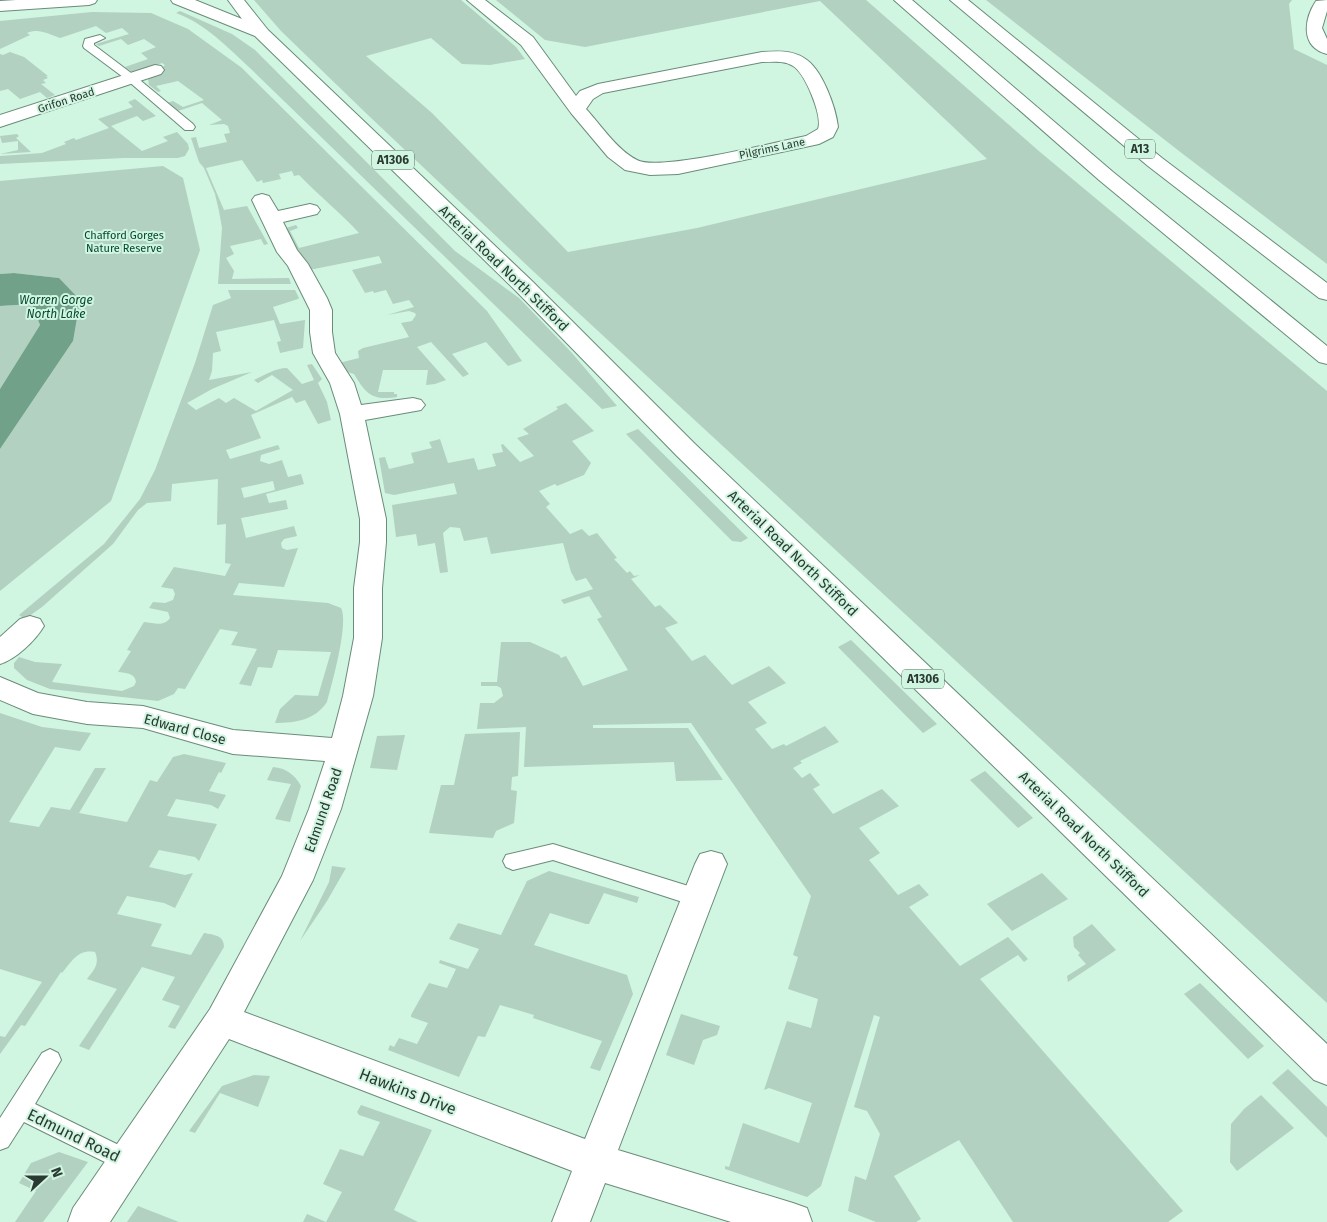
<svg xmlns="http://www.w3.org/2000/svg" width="1327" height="1222" viewBox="0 0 1327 1222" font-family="'Fira Sans',sans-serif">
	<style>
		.green { fill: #b2d1c0; fill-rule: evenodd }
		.water { fill: #71a188 }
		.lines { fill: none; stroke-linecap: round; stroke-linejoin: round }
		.service-casing { stroke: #6a8c7a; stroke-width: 2 }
		.minor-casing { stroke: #6a8c7a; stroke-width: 2 }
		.secondary-casing { stroke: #6a8c7a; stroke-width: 2 }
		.primary-casing { stroke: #6a8c7a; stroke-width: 2 }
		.trunk-casing { stroke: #6a8c7a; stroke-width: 2 }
		.service { fill: #fff; fill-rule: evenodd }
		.minor { fill: #fff; fill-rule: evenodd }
		.secondary { fill: #fff; fill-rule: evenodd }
		.primary { fill: #fff; fill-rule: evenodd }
		.trunk { fill: #fff; fill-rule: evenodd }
		.labels { text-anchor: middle; stroke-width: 4; stroke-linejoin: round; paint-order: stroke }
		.far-street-label { font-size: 11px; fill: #2a3931; stroke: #d0f5e1 }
		.far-park-label { font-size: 11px; fill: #05472e; stroke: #d0f5e1 }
		.shield { fill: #d0f5e1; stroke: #5c7166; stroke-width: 1 }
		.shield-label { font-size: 12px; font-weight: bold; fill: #2a3931 }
		.far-water-label { font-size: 12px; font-style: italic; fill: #06472f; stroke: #d0f5e1 }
		.street-label { font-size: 14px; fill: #2a3931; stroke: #d0f5e1 }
		.near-street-label { font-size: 16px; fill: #2a3931; stroke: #d0f5e1 }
	</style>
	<rect width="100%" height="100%" fill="#d0f5e1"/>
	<g class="green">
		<polygon points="254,0 461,0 516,47 525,59 490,65 462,64 431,38 366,56 432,113 568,252 697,228 987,159 820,1 585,47 545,40 496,0 866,0 1040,152 1327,391 1327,1003 533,271 369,116 281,31"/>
		<polygon points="986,0 1292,0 1289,4 1294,49 1327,65 1327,264 1179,151"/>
		<path d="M180 11 232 34 255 50 455 251 519 298 572 353 617 406 602 409 250 68C227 47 206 24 176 13Z"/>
		<path d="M92 12 151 13 188 29 242 68 487 311 522 361 508 366 486 342 452 354 469 374 463 377 431 342 417 347 446 380 435 384 426 385 428 370H383L378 392H394V394H397V397C372 401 366 394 354 374L344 371 339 363 359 358 358 351 363 348 409 337 401 323 412 321 416 315 415 313 409 311 387 315 414 307 409 300 393 304 386 290 374 293 373 291 365 293 364 291 352 270 382 263 379 256 309 270 297 256 286 228 296 225 298 228 290 231 299 248 359 233C340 212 318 195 299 175L294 176 292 171 279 174 281 179 263 183 262 180 257 182 242 160 206 168 224 210 247 206 268 244 264 245 261 239 230 246 234 254 226 258 234 271 232 279 289 278 291 284H218L222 228 219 211 215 194 204 168 199 162 191 138 196 137 199 148 227 142 224 134 230 133 228 126 224 124 209 125 222 120 202 103 178 111 167 103 173 101 183 107 204 100 178 81 156 86 161 91 158 92 149 85 148 78 165 65 162 63 133 73 125 67 148 59 141 53 156 47 144 39 128 45 121 39 99 46 96 44 129 34 122 28 106 33 96 26 60 38C48 34 39 28 27 33L30 35 0 49V21Z"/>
		<polygon points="10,52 24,57 48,76 46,76 48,78 43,80 46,83 41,84 55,95 47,98 40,92 20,99 8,89 0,91 0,54 3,55"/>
		<polygon points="135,99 156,116 143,121 137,116 111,126 142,151 168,141 163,137 177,132 188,144 189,149 185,156 178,158 124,158 0,164 0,156 42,153 66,144 64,142 74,138 76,140 109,128 98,119 133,107 128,102"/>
		<polygon points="17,134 19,136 16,138 31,152 0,154 18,150 18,141 2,143 0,136"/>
		<polygon points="163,166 183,178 200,250 111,501 0,591 0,449 73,341 59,278 14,273 0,274 0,181"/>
		<path d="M228 290H295L299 298 298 299 273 307 280 324 305 320 303 348 280 353 277 342 281 341 274 320 216 332 221 351 213 353 212 371 209 380 252 372 212 389 187 403 196 410 219 398 226 403 234 398 256 411 293 390 272 375 258 383 254 380C265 375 275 368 287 368L302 384 314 380 307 365 312 364 322 379 318 383 327 402 331 420 318 424 305 400 296 403 292 397 251 415 261 438 226 450 230 459 278 445 280 449 261 455 260 461 269 464 282 460 288 477 301 474 304 484 266 494 269 503 286 500 288 509 241 518 246 538 294 526 297 536 284 539 281 543 282 548 287 550 298 548 284 587 239 583 233 595 328 603 341 608C349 623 332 683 327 702 315 720 296 723 275 723L280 709 295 695 318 696 331 652 278 650 272 668 258 667 251 686 239 684 257 649 231 645 238 632 220 629 185 689 178 688 174 694 158 701 50 689 27 680 14 668V663L19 657 35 662 62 664 52 682 122 691 134 686 136 682C135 673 126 673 118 672L131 651 127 650 144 622C154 623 164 627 170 618L168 612 149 608 153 602 165 603 173 600 175 594 173 589 161 587 174 567 225 576 231 564 225 563 226 524 217 525 218 479 172 484 171 501 147 503 138 510 113 544 42 607 25 619 19 615 104 544 140 499 155 470 195 363 213 305 231 298ZM273 481 275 490 244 498 241 488Z"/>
		<polygon points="32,304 40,325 0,389 0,306"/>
		<polygon points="566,403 594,431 572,441 591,463 584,475 557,486 555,484 539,491 550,504 546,507 570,534 582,529 589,536 597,533 617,558 614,559 627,573 630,571 634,576 640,575 631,579 655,607 660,605 678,623 665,628 692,661 705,655 732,685 769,666 786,683 748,702 767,723 755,729 772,749 784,744 786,746 825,726 839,742 800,761 802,763 793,768 802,778 810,773 820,785 813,789 833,814 882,789 899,806 859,828 880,853 869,860 898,895 919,884 929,895 909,907 960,966 1008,937 1028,959 1024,962 1018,955 980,979 1183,1211 1168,1222 1013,1222 959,1140 894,1176 921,1219 916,1222 876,1222 848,1211 855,1176 866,1180 880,1134 867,1111 854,1107 880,1017 874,1015 821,1186 807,1197 725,1169 725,1166 729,1167 743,1123 799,1143 812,1103 769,1088 764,1090 787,1021 811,1028 818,999 788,989 798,957 793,955 811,896 691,723 593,725 593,728 688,728 723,780 676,781 674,762 524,767 526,727 477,729 480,703 494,703 503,696 501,688 497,686 481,686 481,682 497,682 501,642 530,642 559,655 561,658 566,656 583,686 628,670 597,619 602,617 589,596 564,604 561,600 593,589 586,578 576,581 571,572 563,543 491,554 487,537 464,541 460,528 450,527 443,533 448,572 440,573 435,543 418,546 416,534 396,537 392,505 457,494 454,483 394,495 385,493 379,458 385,457 389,469 414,463 411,453 432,448 429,442 440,439 448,463 474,458 478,470 496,466 492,454 503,452 501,445 503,444 520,462 534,456 517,438 529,434 523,429 558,409 556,407"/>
		<polygon points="638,429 748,538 741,542 732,541 626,434"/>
		<polygon points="851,640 937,724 923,733 838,647"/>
		<path d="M0 713 42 727 91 733 80 751 55 747 9 822 39 827 51 807 70 810 95 768H106L79 813 127 822 150 780 157 782 173 757 184 754 226 763 221 773 219 772 209 791 226 795 218 809 211 805 176 799 167 816 217 824 199 861 195 857 159 850 149 867 185 875 193 873 175 908 164 903 127 896 117 914 162 924 151 946 191 955 204 933C214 935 224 935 224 947L175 1029 168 1027 180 1006 162 1000 175 977 142 967 89 1050 79 1046 117 989 87 979C94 970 100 964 95 952 78 949 72 961 62 973L61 972 25 1026 21 1025 0 1054V1036L5 1037 42 982 0 969Z"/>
		<polygon points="520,732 518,776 512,777 511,790 517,791 514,823 496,831 493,838 429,833 441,785 454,785 465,734"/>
		<polygon points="405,735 397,770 370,768 377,736"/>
		<path d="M273 767C286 768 295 775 301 786L290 822 275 819 291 784 267 780Z"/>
		<polygon points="985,771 1033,818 1018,828 970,780"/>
		<polygon points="332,866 346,868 327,901 300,941 329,882"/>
		<polygon points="549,871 639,897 637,903 604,893 589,924 586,924 550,913 534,945 627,975 633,994 600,1071 590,1068 602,1041 533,1018 534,1015 500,1005 485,1037 478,1036 459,1077 388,1050 390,1045 394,1047 399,1038 417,1044 428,1023 411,1017 411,1015 429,983 447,988 456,969 439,963 440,960 468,969 479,949 449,939 458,923 501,935 527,881"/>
		<polygon points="1042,873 1068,899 1012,931 987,904"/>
		<polygon points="1092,924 1116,950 1068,982 1067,976 1086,964 1078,955 1080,953 1074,947 1073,937"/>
		<polygon points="1200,983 1264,1046 1248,1059 1184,994"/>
		<polygon points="681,1014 720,1026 717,1035 703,1040 694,1065 666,1055"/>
		<polygon points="1288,1069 1327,1107 1327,1138 1272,1083"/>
		<polygon points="254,1075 270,1076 258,1107 220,1093 195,1133 189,1131 222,1086"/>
		<polygon points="1261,1095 1294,1128 1237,1171 1230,1162 1231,1124 1244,1109"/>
		<polygon points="361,1105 432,1130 394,1210 418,1222 303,1222 307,1214 326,1222 342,1192 323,1184 340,1149 363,1156 380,1122 359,1115 357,1112"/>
		<polygon points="59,1152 88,1162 43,1222 15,1222 36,1191 19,1183 31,1163"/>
		<polygon points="138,1206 179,1222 127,1222"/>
	</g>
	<polygon class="water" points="14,273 59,278 80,300 73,341 0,449 0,389 40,325 32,304 0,306 0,274"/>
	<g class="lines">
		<g class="service-casing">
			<g id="service">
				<polygon points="100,35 105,38 94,43 94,45 135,76 193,124 195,127 193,130 185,130 127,80 84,48 83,46 85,39"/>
				<polygon points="553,844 698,889 705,892 708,898 705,904 698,907 553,860 513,870 506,867 503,861 506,855"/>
				<polygon points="50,1049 58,1053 61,1060 35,1104 135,1153 139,1161 135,1169 127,1173 119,1169 24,1122 8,1147 0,1150 0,1118 42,1053"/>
			</g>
		</g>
		<g class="minor-casing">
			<g id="minor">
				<path d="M467 0H485L533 37 576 96 580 91 598 84 762 52C776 51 792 50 804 58 822 68 836 108 838 127L833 137 819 144 678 174 650 175 625 170 608 157 571 113 521 45ZM762 62C772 62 784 60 793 66 805 73 823 116 818 129L806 136C776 142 659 172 637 160 617 150 601 125 586 109L593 99 603 93Z"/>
				<path d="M1327 0V11L1322 28 1327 39V54C1300 47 1304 19 1316 1Z"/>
				<polygon points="155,65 161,66 164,70 161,74 0,127 0,115"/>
				<polygon points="262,194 269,196 278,211 310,204 317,206 320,210 317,214 283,222 297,250 308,264 327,298 332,310 332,332 335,353 354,383 361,405 413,398 421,400 425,405 421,410 365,420 386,519 386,542 382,588 382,638 373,696 341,809 313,880 244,1012 585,1139 695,864 700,854 711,851 722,854 727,864 618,1150 793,1203 807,1208 812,1222 731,1222 605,1183 590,1222 552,1222 572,1171 229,1039 110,1222 68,1222 73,1208 210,1009 282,876 309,809 325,761 233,754 143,728 87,724 33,714 0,700 0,677 38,693 87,702 143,706 233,730 332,738 343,696 354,638 354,588 360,542 360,519 340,414 330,383 313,353 310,332 310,310 288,266 277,252 252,200 255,196"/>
				<path d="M30 616 40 619 44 626C35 641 16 659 0 664V637L20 619Z"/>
			</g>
		</g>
		<g class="secondary-casing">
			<polygon id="secondary" points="16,0 97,0 95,3 89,5 0,11 0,1"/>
		</g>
		<g class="primary-casing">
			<polygon id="primary" points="171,0 195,0 242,19 228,0 244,0 268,30 532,281 695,444 1327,1044 1327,1085 1314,1080 677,456 516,291 255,36 173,3"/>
		</g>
		<g class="trunk-casing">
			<g id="trunk">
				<polygon points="894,0 912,0 1113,172 1327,346 1327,364 1319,362 1099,180"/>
				<polygon points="950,0 968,0 1162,158 1327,283 1327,300 1319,298 1148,166"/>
			</g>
		</g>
		<use href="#service" class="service"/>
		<use href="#minor" class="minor"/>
		<use href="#secondary" class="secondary"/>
		<use href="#primary" class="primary"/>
		<use href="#trunk" class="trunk"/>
	</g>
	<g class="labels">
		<g class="far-street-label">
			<text transform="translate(66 100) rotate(-18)" y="4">Grifon Road</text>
			<text transform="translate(772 148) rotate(-12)" y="4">Pilgrims Lane</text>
		</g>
		<g class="far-park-label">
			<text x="124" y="239">Chafford Gorges<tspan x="124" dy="13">Nature Reserve</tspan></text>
		</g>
		<g class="shield">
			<rect x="1125" y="139.5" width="30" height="19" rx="4"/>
			<rect x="372" y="150.5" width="42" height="19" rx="4"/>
			<rect x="902" y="669.5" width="42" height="19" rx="4"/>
		</g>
		<g class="shield-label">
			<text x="1140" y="153">A13</text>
			<text x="393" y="164">A1306</text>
			<text x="923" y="683">A1306</text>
		</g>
		<g class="far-water-label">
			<text x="56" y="304">Warren Gorge<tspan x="56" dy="14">North Lake</tspan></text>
		</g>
		<g class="street-label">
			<text transform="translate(504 268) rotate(44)" y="5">Arterial Road North Stifford</text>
			<text transform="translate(793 553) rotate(44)" y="5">Arterial Road North Stifford</text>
			<text transform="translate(185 729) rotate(15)" y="5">Edward Close</text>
			<text transform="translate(323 810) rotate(-71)" y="5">Edmund Road</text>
			<text transform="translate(1084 834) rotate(44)" y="5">Arterial Road North Stifford</text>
		</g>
		<g class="near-street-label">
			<text transform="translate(408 1091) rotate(21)" y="6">Hawkins Drive</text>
			<text transform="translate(74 1135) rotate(26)" y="6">Edmund Road</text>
		</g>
	</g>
	<g transform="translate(45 1177) rotate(69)" stroke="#d0f5e1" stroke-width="4" paint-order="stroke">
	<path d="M0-4L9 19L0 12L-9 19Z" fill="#2a3931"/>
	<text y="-8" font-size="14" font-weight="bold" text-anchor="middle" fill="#2a3931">N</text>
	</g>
</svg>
